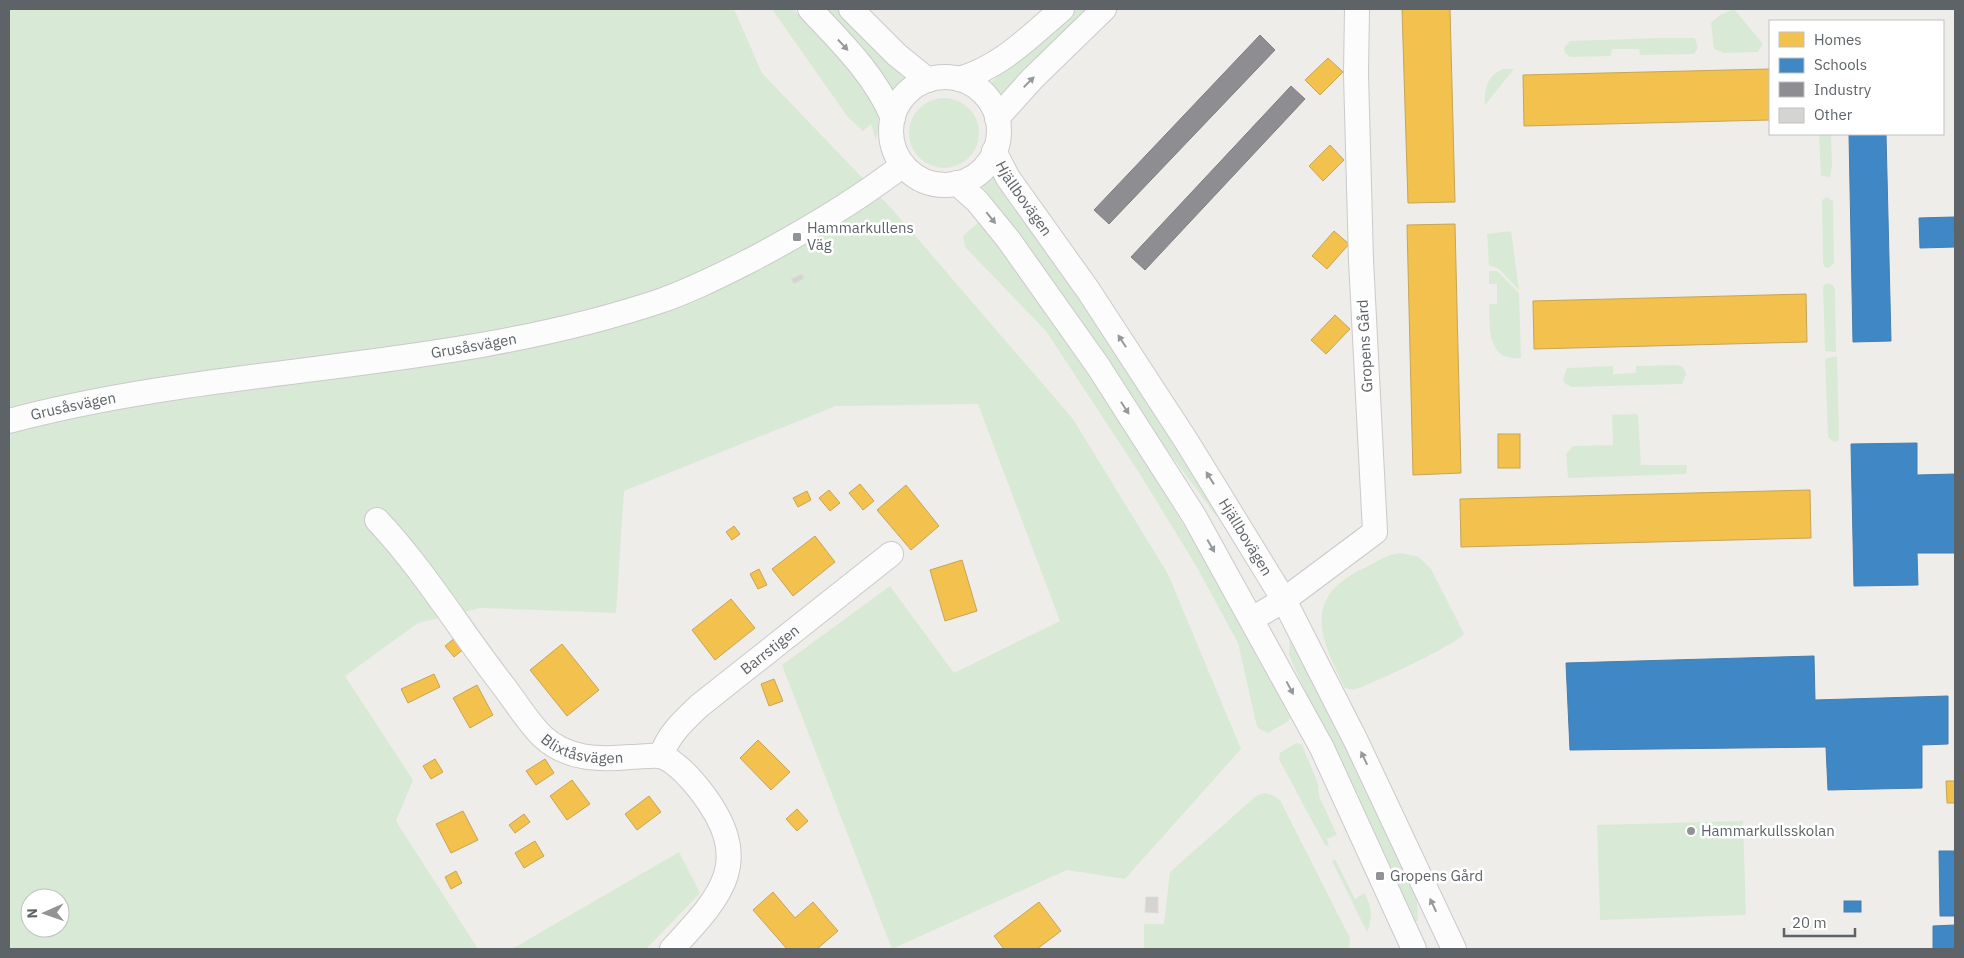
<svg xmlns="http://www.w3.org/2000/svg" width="1964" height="958" viewBox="0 0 1964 958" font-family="'IBM Plex Sans',sans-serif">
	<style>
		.green { fill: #d8ead5; fill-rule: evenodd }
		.homes { fill: #f2c14e; stroke: #c6a556 }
		.schools { fill: #3f88c5; stroke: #487da9 }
		.industry { fill: #8d8d92; stroke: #7f8085 }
		.building { fill: #d5d4d2; stroke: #dedcd8 }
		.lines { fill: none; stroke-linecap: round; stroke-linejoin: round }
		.minor-casing { stroke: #cacaca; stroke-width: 26 }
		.minor { stroke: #fdfcfc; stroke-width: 24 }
		.oneway { fill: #96999b }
		.poi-dot { fill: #919394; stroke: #fff; stroke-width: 2 }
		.labels { text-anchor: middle; stroke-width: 5; stroke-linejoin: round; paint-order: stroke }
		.street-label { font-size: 15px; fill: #5e6367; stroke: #fff }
		.poi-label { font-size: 15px; fill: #5e6367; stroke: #fff; text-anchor: start }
	</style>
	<rect width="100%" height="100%" fill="#efede9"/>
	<g class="green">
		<path d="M9 9H734L762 73 893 210 1073 419 1168 574 1241 749 1125 879 1067 870 892 949 782 665 890 586 954 673 1060 621 978 404 836 406 624 491 616 613 481 608 418 623 345 676 413 780 396 821 478 949H9ZM30 898H60V928H30Z"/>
		<path d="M772 9H793C817 34 869 80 877 113 880 122 878 130 876 140L871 124 863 131 847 116Z"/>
		<polygon points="821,9 840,9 906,80 894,91"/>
		<polygon points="1074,9 1094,9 999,96 989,84"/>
		<polygon points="1734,9 1763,44 1758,52 1724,53 1714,49 1711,23 1720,15"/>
		<polygon points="1660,38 1695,38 1698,48 1694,54 1640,55 1639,49 1612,49 1611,56 1570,57 1565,53 1564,48 1570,41"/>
		<path d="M1503 69H1514L1485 105C1484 90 1487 75 1503 69Z"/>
		<circle cx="944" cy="133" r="35"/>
		<polygon points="1819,134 1831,134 1832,167 1830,177 1821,176"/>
		<polygon points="993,172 1049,246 1222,514 1217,517 1158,438 1080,319 980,183"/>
		<polygon points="1827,197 1833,201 1834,263 1829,268 1824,267 1823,262 1822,200"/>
		<path d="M979 222C1079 353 1168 493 1249 638 1264 665 1275 690 1290 718L1287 722 1268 733 1258 728 1256 723 1238 643 1195 564 1138 471 1046 331 965 247 963 236Z"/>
		<polygon points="1511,231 1519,290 1499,269 1489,265 1487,234"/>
		<path d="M1489 271H1497L1519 293 1521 358C1486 361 1490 328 1489 304H1497V284H1489Z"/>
		<polygon points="1826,283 1833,285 1835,290 1836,352 1825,351 1823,287"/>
		<polygon points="1837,356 1839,440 1834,442 1828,437 1825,359"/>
		<polygon points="1677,365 1683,367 1686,374 1682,384 1572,387 1566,384 1563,379 1567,368 1613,366 1613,374 1636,373 1636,366"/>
		<polygon points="1638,414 1641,465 1687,465 1686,474 1568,478 1566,454 1573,446 1613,445 1612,415"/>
		<path d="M1401 553 1419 557 1431 569 1464 634C1457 644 1372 684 1356 689 1353 690 1349 689 1345 688 1321 639 1301 599 1362 569 1375 563 1387 554 1401 553Z"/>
		<polygon points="1290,638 1324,700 1411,883 1417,899 1418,921 1412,921 1295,669 1289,654"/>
		<polygon points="1296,743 1302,745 1318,784 1319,796 1337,835 1327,839 1329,847 1325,845 1279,759 1280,753"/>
		<polygon points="1264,793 1272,795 1280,800 1350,938 1349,949 1144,949 1144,924 1164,924 1170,872 1256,796"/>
		<polygon points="1743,821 1746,915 1600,920 1597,825"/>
		<polygon points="679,852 700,893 646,949 512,949"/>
		<path d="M1335 859 1355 899 1364 893C1372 906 1373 918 1367 932L1332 861Z"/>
	</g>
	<g class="homes">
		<polygon points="1402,9 1450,9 1455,202 1408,203"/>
		<polygon points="1328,58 1343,72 1320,95 1305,80"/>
		<polygon points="1770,69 1770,120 1524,126 1523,75"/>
		<polygon points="1330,145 1344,160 1323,181 1309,166"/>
		<polygon points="1455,224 1461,473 1413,475 1407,225"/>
		<polygon points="1334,231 1349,244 1327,269 1312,256"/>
		<polygon points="1806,294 1807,342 1534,349 1533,301"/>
		<polygon points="1335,315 1350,329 1326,354 1311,340"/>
		<rect x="1498" y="434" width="22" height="34"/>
		<polygon points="860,484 874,501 863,510 849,493"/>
		<polygon points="906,485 939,526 911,550 877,510"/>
		<polygon points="829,490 840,503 830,511 819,498"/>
		<polygon points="1810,490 1811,538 1461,547 1460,499"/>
		<polygon points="807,491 811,500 798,507 793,498"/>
		<polygon points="734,526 740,534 732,540 726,532"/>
		<polygon points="815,536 835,562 793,596 772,569"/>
		<polygon points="962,560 977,611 945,621 930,570"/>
		<polygon points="759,569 767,585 758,589 750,574"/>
		<polygon points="731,599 755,628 715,660 692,630"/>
		<polygon points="456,637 465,648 454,657 445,646"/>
		<polygon points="562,644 599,690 567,716 530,670"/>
		<polygon points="434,674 440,687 408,703 401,689"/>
		<polygon points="774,679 783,701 769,706 761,684"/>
		<polygon points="477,685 493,715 470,728 453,698"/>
		<polygon points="758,740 790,772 771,790 740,758"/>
		<polygon points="435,759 443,772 431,779 423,766"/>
		<polygon points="545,759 554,773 536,785 526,771"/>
		<polygon points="572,780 590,804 567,820 550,796"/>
		<polygon points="1946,781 1955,781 1955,803 1947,803"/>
		<polygon points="649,796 661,812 637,830 625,814"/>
		<polygon points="797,809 808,821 797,831 786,819"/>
		<polygon points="463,811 478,840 451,853 436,824"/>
		<polygon points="524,814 530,822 515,833 509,825"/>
		<polygon points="535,841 544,856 524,868 515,853"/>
		<polygon points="456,871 462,883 451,889 445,877"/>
		<polygon points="773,892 795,918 813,902 838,931 817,949 787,949 753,910"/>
		<polygon points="1039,902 1061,931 1037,949 1004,949 994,936"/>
	</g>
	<g class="schools">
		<polygon points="1849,134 1886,134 1891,341 1853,342"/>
		<polygon points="1954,217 1955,247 1920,248 1919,218"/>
		<polygon points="1917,443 1917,475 1955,474 1955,553 1917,553 1918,585 1854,586 1851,444"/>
		<polygon points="1814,656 1815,700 1948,696 1948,744 1922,745 1922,788 1828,790 1826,747 1570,750 1566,663"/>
		<polygon points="1939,851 1955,851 1955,916 1940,916"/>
		<rect x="1844" y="901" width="17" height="11"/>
		<polygon points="1955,925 1955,949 1933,949 1933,926"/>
	</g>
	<g class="industry">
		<polygon points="1260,35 1275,50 1109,224 1094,210"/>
		<polygon points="1291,86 1305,99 1145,270 1131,257"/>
	</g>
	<g class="building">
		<polygon points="802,274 804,278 794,284 791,279"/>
		<polygon points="1146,897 1158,897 1158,913 1145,912"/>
	</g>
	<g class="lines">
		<g class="minor-casing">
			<g id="minor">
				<path d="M810 9C841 42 875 75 893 118"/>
				<polyline points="851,9 897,55 928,80"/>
				<circle cx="945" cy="131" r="54"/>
				<path d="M959 79C1001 67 1029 37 1062 9"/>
				<polyline points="997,118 1032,79 1104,9"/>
				<path id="s1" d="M994 151 1008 178 1088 290 1187 442 1284 600 1356 741 1454 949"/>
				<polyline points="957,183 977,201 1008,239 1098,366 1194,516 1322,748 1414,949"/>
				<path id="s2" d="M9 421C223 364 449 372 660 301 692 290 721 275 751 260 804 232 855 202 903 165"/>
				<path id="s3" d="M377 520C425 571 461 632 505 688 517 704 528 722 542 736 566 759 598 760 630 757 639 757 651 755 660 756 675 760 691 779 700 790 755 861 723 894 672 949"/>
				<polyline points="1252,619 1284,600 1375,532 1361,260 1356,74 1357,9"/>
				<path id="s4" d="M661 756C668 735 683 721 699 706L891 554"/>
			</g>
		</g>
		<use href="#minor" class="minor"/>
	</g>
	<defs><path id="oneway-solid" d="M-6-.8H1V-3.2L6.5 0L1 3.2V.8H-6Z" transform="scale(1.25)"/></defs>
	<g class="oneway">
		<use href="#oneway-solid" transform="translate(843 45) rotate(47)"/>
		<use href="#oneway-solid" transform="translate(1029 82) rotate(-45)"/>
		<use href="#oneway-solid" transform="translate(991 218) rotate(51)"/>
		<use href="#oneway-solid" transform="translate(1122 341) rotate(-123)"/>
		<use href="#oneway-solid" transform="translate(1125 408) rotate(57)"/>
		<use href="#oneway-solid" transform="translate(1210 478) rotate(-122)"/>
		<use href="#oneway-solid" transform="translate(1211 546) rotate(60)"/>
		<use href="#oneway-solid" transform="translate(1290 688) rotate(62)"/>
		<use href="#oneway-solid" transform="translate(1364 758) rotate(-115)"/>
		<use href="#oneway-solid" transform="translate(1433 905) rotate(-115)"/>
	</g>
	<g class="poi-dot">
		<rect x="792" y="232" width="10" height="10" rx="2.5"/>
		<circle cx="1691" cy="831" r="5"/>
		<rect x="1375" y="871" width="10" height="10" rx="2.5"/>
	</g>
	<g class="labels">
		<g class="street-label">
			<text dy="5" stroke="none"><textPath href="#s1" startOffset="56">Hjällbovägen</textPath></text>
			<text dy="5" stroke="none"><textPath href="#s2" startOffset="471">Grusåsvägen</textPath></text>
			<text transform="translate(1365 346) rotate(-93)" y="5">Gropens Gård</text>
			<text dy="5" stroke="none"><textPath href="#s2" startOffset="66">Grusåsvägen</textPath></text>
			<text dy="5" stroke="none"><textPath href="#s1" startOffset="461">Hjällbovägen</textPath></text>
			<text dy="5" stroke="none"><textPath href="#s4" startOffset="154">Barrstigen</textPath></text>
			<text dy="5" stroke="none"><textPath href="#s3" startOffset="316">Blixtåsvägen</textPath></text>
		</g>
		<g class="poi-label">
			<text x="807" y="233">Hammarkullens<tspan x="807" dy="17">Väg</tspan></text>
			<text x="1701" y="836">Hammarkullsskolan</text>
			<text x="1390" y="881">Gropens Gård</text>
		</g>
	</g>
	<rect width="1964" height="958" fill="none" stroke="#5e6367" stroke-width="20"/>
	<rect x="1769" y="20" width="175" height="115" fill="#ffffff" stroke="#bfc1c2"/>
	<rect x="1779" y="32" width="25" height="15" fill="#f2c14e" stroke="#bfc1c2"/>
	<text x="1814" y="45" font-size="15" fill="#5e6367">Homes</text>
	<rect x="1779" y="58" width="25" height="15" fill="#3f88c5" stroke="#bfc1c2"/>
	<text x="1814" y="70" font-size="15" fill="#5e6367">Schools</text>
	<rect x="1779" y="82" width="25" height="15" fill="#8d8d92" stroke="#bfc1c2"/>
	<text x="1814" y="95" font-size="15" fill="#5e6367">Industry</text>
	<rect x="1779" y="108" width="25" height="15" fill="#d5d4d2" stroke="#bfc1c2"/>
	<text x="1814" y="120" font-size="15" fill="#5e6367">Other</text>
	<g transform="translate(45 913) rotate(268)"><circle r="24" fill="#ffffff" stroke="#bfc1c2"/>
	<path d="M0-4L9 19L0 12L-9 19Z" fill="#919394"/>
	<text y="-8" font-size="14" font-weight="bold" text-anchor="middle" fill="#5e6367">N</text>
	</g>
	<path d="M1784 928v8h71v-8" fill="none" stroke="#5e6367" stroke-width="2.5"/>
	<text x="1792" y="928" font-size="15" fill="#5e6367" stroke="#ffffff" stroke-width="4" paint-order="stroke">20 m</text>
</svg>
